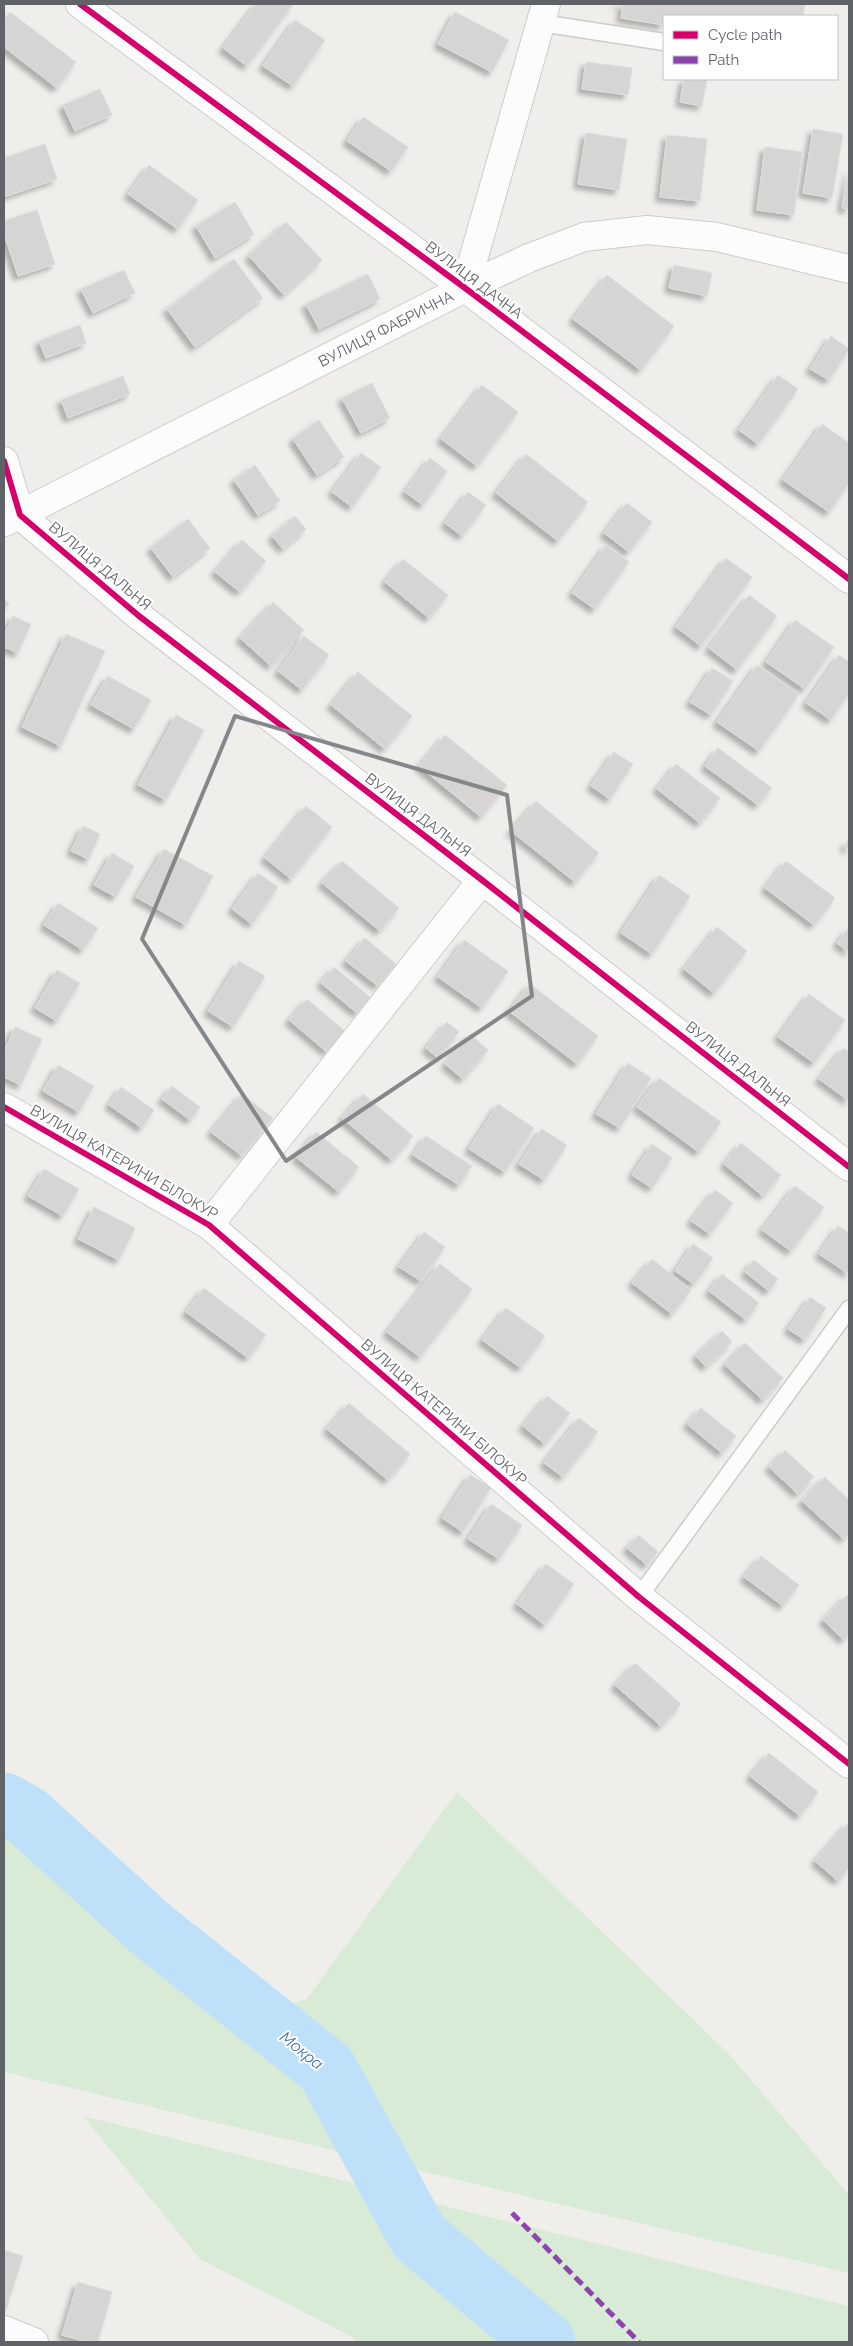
<svg xmlns="http://www.w3.org/2000/svg" width="853" height="2346" viewBox="0 0 853 2346" font-family="Raleway,sans-serif">
	<style>
		.green { fill: #d8ebd6 }
		.lines { fill: none; stroke-linecap: round; stroke-linejoin: round }
		.river { stroke: #bfe0f9; stroke-width: 61 }
		.building { fill: #d6d5d3; stroke: #deddd9; filter: url(#shadow) }
		.lane-casing { stroke: #cbcccc; stroke-width: 19 }
		.street-casing { stroke: #cbcccc; stroke-width: 30 }
		.lane { stroke: #fdfcfc; stroke-width: 16 }
		.street { stroke: #fdfcfc; stroke-width: 28 }
		.quiet { stroke: #8e44ad; stroke-width: 5; stroke-dasharray: 10 5; stroke-linecap: butt }
		.cycleway-casing { stroke: #fff; stroke-width: 9 }
		.cycleway { stroke: #d6006c; stroke-width: 6 }
		.marked { fill: none; stroke: #84888a; stroke-width: 4; stroke-linejoin: round }
		.labels { text-anchor: middle; stroke-width: 4; stroke-linejoin: round; paint-order: stroke }
		.street-label { font-size: 15px; fill: #5f6368; stroke: #fff }
		.water-label { font-size: 16px; font-style: italic; fill: #4174aa; stroke: #fff }
	</style>
	<defs>
		<filter id="shadow"><feDropShadow dx="-4.5" dy="4.5" stdDeviation="2.5" flood-color="#0004"/></filter>
	</defs>
	<rect width="100%" height="100%" fill="#efeeea"/>
	<g class="green">
		<polygon points="4,1775 17,1782 108,1870 266,2011 307,1999 457,1792 729,2054 849,2195 849,2273 4,2072"/>
		<polygon points="83,2116 849,2306 849,2342 357,2342 352,2337 200,2259"/>
	</g>
	<g class="lines">
		<polyline class="river" points="4,1803 27,1816 152,1930 326,2068 419,2237 545,2342"/>
	</g>
	<g class="building">
		<polygon points="256,4 293,4 247,66 223,48"/>
		<polygon points="616,4 805,4 803,16 664,16 664,25 621,18 623,5"/>
		<polygon points="10,12 76,62 57,88 4,47 4,20"/>
		<polygon points="455,12 509,40 492,72 438,44"/>
		<polygon points="295,20 325,40 293,86 263,66"/>
		<polygon points="586,62 632,68 628,95 582,89"/>
		<polygon points="684,79 707,79 702,106 680,102"/>
		<polygon points="100,89 112,115 75,131 63,105"/>
		<polygon points="363,117 408,147 391,171 347,141"/>
		<polygon points="813,129 843,134 832,198 803,193"/>
		<polygon points="586,133 627,139 619,190 578,184"/>
		<polygon points="667,135 707,139 700,201 660,197"/>
		<polygon points="45,144 57,179 4,197 4,158"/>
		<polygon points="765,147 802,152 794,215 757,210"/>
		<polygon points="149,165 198,200 178,229 128,194"/>
		<polygon points="849,169 849,209 842,208"/>
		<polygon points="235,202 254,234 215,258 196,226"/>
		<polygon points="37,210 55,264 18,276 4,234 4,221"/>
		<polygon points="286,222 322,260 284,295 249,256"/>
		<polygon points="234,259 263,298 195,347 167,309"/>
		<polygon points="674,265 712,273 707,296 669,288"/>
		<polygon points="124,270 135,293 93,313 81,289"/>
		<polygon points="368,274 380,299 319,329 306,304"/>
		<polygon points="607,275 674,326 641,370 573,319"/>
		<polygon points="80,325 86,343 46,358 39,341"/>
		<polygon points="831,336 849,349 829,380 810,369"/>
		<polygon points="778,375 798,389 758,444 739,430"/>
		<polygon points="123,376 130,394 68,418 61,400"/>
		<polygon points="372,383 390,418 361,433 342,398"/>
		<polygon points="482,385 518,412 477,466 441,439"/>
		<polygon points="319,420 344,457 317,475 293,439"/>
		<polygon points="822,424 849,443 849,483 829,512 783,480"/>
		<polygon points="361,453 381,467 352,507 332,492"/>
		<polygon points="526,454 588,502 558,541 496,493"/>
		<polygon points="430,458 447,471 423,505 405,492"/>
		<polygon points="255,465 280,501 258,515 234,480"/>
		<polygon points="468,492 486,505 462,536 445,523"/>
		<polygon points="627,503 652,522 629,552 604,533"/>
		<polygon points="295,516 306,529 283,549 272,536"/>
		<polygon points="188,519 210,548 173,577 151,548"/>
		<polygon points="242,540 266,561 240,592 215,572"/>
		<polygon points="606,545 629,562 595,609 572,593"/>
		<polygon points="726,558 752,577 701,646 676,627"/>
		<polygon points="403,559 448,595 429,618 385,582"/>
		<polygon points="749,595 777,616 737,670 709,648"/>
		<polygon points="4,597 9,605 4,608"/>
		<polygon points="273,602 304,630 271,666 240,638"/>
		<polygon points="13,616 31,624 18,653 4,647 4,636"/>
		<polygon points="795,620 834,647 805,689 766,662"/>
		<polygon points="66,634 105,651 61,746 22,727"/>
		<polygon points="304,636 329,655 302,690 278,671"/>
		<polygon points="839,655 849,662 849,693 831,720 806,703"/>
		<polygon points="757,665 799,694 759,751 717,722"/>
		<polygon points="712,668 733,681 711,715 690,702"/>
		<polygon points="358,672 412,716 385,749 331,705"/>
		<polygon points="108,676 151,700 134,729 91,705"/>
		<polygon points="176,715 204,730 166,800 138,785"/>
		<polygon points="445,735 507,785 481,817 419,766"/>
		<polygon points="718,748 772,788 758,805 705,766"/>
		<polygon points="614,752 633,764 610,799 591,786"/>
		<polygon points="676,764 720,798 700,823 657,789"/>
		<polygon points="536,801 599,853 575,882 511,831"/>
		<polygon points="306,806 332,827 291,879 265,858"/>
		<polygon points="83,826 100,834 89,859 71,851"/>
		<polygon points="849,839 849,850 844,846"/>
		<polygon points="164,849 213,876 186,925 136,897"/>
		<polygon points="112,853 134,866 116,897 94,885"/>
		<polygon points="342,861 399,908 380,931 322,883"/>
		<polygon points="786,861 835,898 814,925 765,888"/>
		<polygon points="258,873 278,887 252,924 232,909"/>
		<polygon points="659,875 690,896 652,954 621,933"/>
		<polygon points="58,903 98,928 83,950 44,925"/>
		<polygon points="717,927 747,951 714,993 684,969"/>
		<polygon points="849,927 849,952 837,943"/>
		<polygon points="365,938 396,964 378,986 346,961"/>
		<polygon points="464,940 508,971 482,1008 438,977"/>
		<polygon points="239,961 265,976 233,1027 208,1011"/>
		<polygon points="334,967 370,997 357,1013 321,983"/>
		<polygon points="57,970 80,983 57,1021 35,1008"/>
		<polygon points="530,984 598,1036 577,1064 509,1011"/>
		<polygon points="809,994 845,1020 814,1063 778,1037"/>
		<polygon points="307,999 345,1031 327,1052 289,1020"/>
		<polygon points="447,1022 459,1032 438,1058 426,1048"/>
		<polygon points="15,1027 42,1039 21,1085 4,1077 4,1052"/>
		<polygon points="470,1034 488,1050 463,1079 445,1064"/>
		<polygon points="843,1048 849,1052 849,1101 819,1079"/>
		<polygon points="628,1063 651,1078 620,1128 596,1114"/>
		<polygon points="58,1065 94,1086 79,1112 43,1091"/>
		<polygon points="659,1078 721,1122 699,1152 637,1107"/>
		<polygon points="172,1086 200,1107 190,1120 162,1099"/>
		<polygon points="121,1087 154,1110 142,1128 109,1105"/>
		<polygon points="242,1094 273,1118 242,1156 211,1132"/>
		<polygon points="363,1094 413,1136 392,1160 342,1118"/>
		<polygon points="498,1104 534,1128 505,1172 469,1149"/>
		<polygon points="542,1129 567,1145 544,1180 519,1164"/>
		<polygon points="316,1132 359,1167 339,1192 296,1157"/>
		<polygon points="426,1136 472,1166 459,1185 413,1155"/>
		<polygon points="741,1143 781,1175 763,1196 724,1164"/>
		<polygon points="652,1144 672,1158 652,1188 632,1175"/>
		<polygon points="44,1169 79,1189 63,1216 28,1196"/>
		<polygon points="795,1186 824,1207 791,1251 762,1230"/>
		<polygon points="715,1190 733,1203 710,1234 691,1221"/>
		<polygon points="94,1207 135,1228 119,1260 78,1239"/>
		<polygon points="838,1226 849,1233 849,1274 819,1254"/>
		<polygon points="424,1232 445,1247 421,1281 399,1267"/>
		<polygon points="693,1244 713,1258 694,1284 675,1271"/>
		<polygon points="652,1259 691,1290 672,1314 632,1283"/>
		<polygon points="754,1260 778,1279 769,1291 745,1272"/>
		<polygon points="440,1264 472,1289 420,1357 387,1332"/>
		<polygon points="722,1274 759,1303 746,1320 709,1291"/>
		<polygon points="204,1288 266,1335 248,1358 186,1312"/>
		<polygon points="810,1297 826,1308 805,1340 788,1329"/>
		<polygon points="506,1308 545,1336 521,1368 482,1340"/>
		<polygon points="722,1331 732,1342 706,1367 696,1356"/>
		<polygon points="745,1343 783,1378 763,1400 725,1365"/>
		<polygon points="547,1396 570,1413 545,1444 523,1426"/>
		<polygon points="349,1403 410,1454 388,1480 327,1429"/>
		<polygon points="701,1408 736,1436 722,1453 687,1424"/>
		<polygon points="579,1418 598,1432 563,1477 544,1463"/>
		<polygon points="785,1450 814,1477 798,1494 769,1467"/>
		<polygon points="470,1475 491,1488 463,1532 442,1518"/>
		<polygon points="825,1477 849,1500 849,1533 844,1539 802,1501"/>
		<polygon points="491,1504 522,1525 499,1559 468,1539"/>
		<polygon points="639,1535 658,1552 647,1565 627,1548"/>
		<polygon points="761,1556 799,1585 783,1606 744,1577"/>
		<polygon points="546,1564 574,1584 545,1625 517,1604"/>
		<polygon points="847,1595 849,1597 849,1634 844,1640 823,1620"/>
		<polygon points="635,1663 681,1704 661,1726 615,1685"/>
		<polygon points="769,1753 818,1792 800,1816 750,1776"/>
		<polygon points="849,1822 849,1868 838,1881 815,1861"/>
		<polygon points="4,2250 23,2256 6,2310 4,2309"/>
		<polygon points="78,2282 112,2292 98,2342 87,2342 62,2335"/>
	</g>
	<g class="lines">
		<g class="lane-casing">
			<g id="lane">
				<polyline points="541,23 664,42"/>
				<polyline points="639,1597 849,1309"/>
			</g>
		</g>
		<g class="street-casing">
			<g id="street">
				<polyline points="80,4 465,288 849,579"/>
				<polyline points="465,288 546,4"/>
				<polyline points="4,461 20,515 139,616 482,880 849,1167"/>
				<polyline points="5,522 465,288 529,258 584,237 647,230 717,237 849,269"/>
				<polyline points="4,1107 209,1225 639,1597 849,1764"/>
				<polyline points="209,1225 482,880"/>
				<polyline points="4,2330 34,2342"/>
			</g>
		</g>
		<use href="#lane" class="lane"/>
		<use href="#street" class="street"/>
		<polyline class="quiet" points="512,2213 639,2342"/>
		<g class="cycleway-casing">
			<g id="cycleway">
				<polyline points="80,4 465,288 849,579"/>
				<polyline points="4,461 20,515 139,616 482,880 849,1167"/>
				<polyline points="4,1107 209,1225 639,1597 849,1764"/>
			</g>
		</g>
		<use href="#cycleway" class="cycleway"/>
	</g>
	<path class="marked" d="M235 716 507 795 532 996 286 1161 142 939Z"/>
	<g class="labels">
		<g class="street-label">
			<text transform="translate(474 280) rotate(37)" y="5">ВУЛИЦЯ ДАЧНА</text>
			<text transform="translate(386 329) rotate(-27)" y="5">ВУЛИЦЯ ФАБРИЧНА</text>
			<text transform="translate(100 566) rotate(40)" y="5">ВУЛИЦЯ ДАЛЬНЯ</text>
			<text transform="translate(418 815) rotate(37)" y="5">ВУЛИЦЯ ДАЛЬНЯ</text>
			<text transform="translate(738 1064) rotate(38)" y="5">ВУЛИЦЯ ДАЛЬНЯ</text>
			<text transform="translate(124 1162) rotate(30)" y="5">ВУЛИЦЯ КАТЕРИНИ БІЛОКУР</text>
			<text transform="translate(444 1412) rotate(41)" y="5">ВУЛИЦЯ КАТЕРИНИ БІЛОКУР</text>
		</g>
		<g class="water-label">
			<text transform="translate(302 2050) rotate(39)" y="6">Мокра</text>
		</g>
	</g>
	<rect width="853" height="2346" fill="none" stroke="#5f6368" stroke-width="10"/>
	<rect x="663" y="15" width="175" height="65" fill="#ffffff" stroke="#bfc1c3"/>
	<rect x="673" y="31" width="25" height="8" fill="#d6006c" stroke="#bfc1c3"/>
	<text x="708" y="40" font-size="15" fill="#5f6368">Cycle path</text>
	<rect x="673" y="56" width="25" height="8" fill="#8e44ad" stroke="#bfc1c3"/>
	<text x="708" y="65" font-size="15" fill="#5f6368">Path</text>
</svg>
